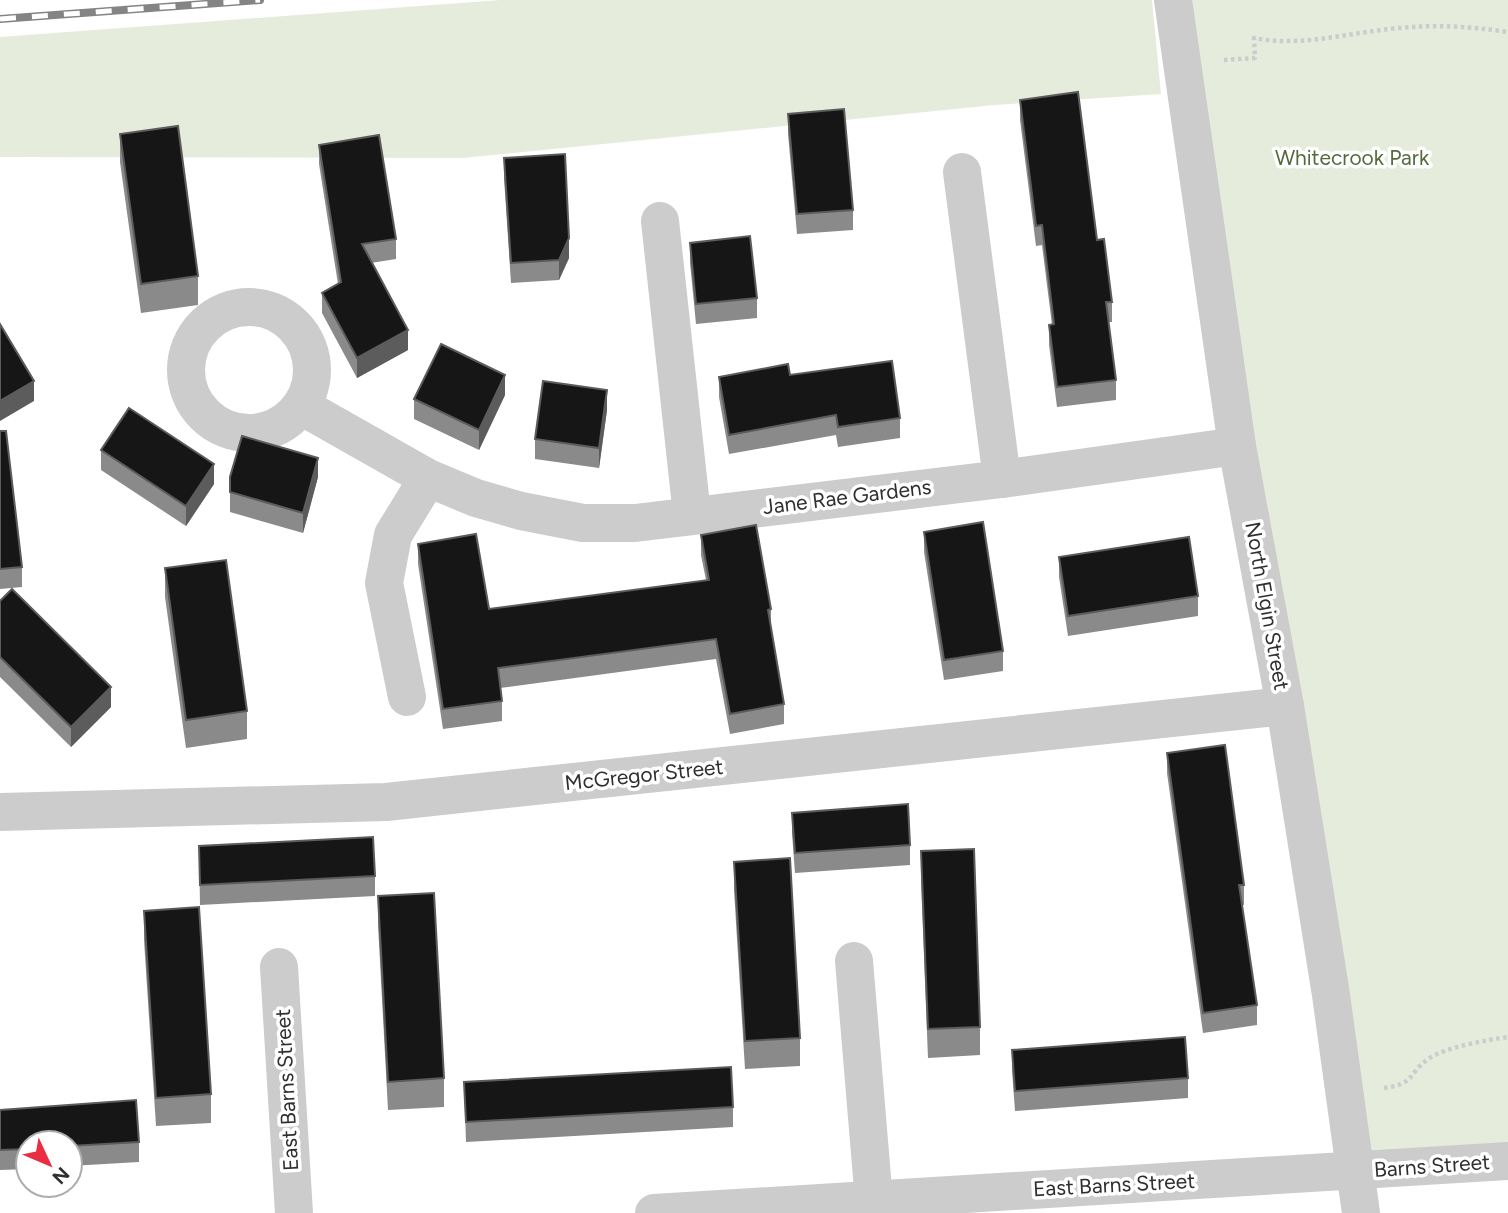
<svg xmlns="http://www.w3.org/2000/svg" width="1508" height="1213" viewBox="0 0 1508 1213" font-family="Figtree,sans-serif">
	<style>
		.green { fill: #e5ecdc }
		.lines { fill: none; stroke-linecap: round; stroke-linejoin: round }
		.path { stroke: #ccc; stroke-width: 4.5; stroke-dasharray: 3.5 3.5; stroke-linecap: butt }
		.minor { stroke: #ccc; stroke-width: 38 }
		.rail-casing { stroke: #848484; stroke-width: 8 }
		.rail { stroke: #fff; stroke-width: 5; stroke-dasharray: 16; stroke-linecap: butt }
		.wall { fill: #8a8a8a }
		.shaded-wall { fill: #5c5c5c }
		.building { fill: #161616; stroke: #5c5c5c; stroke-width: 2 }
		.labels { text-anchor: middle; stroke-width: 7; stroke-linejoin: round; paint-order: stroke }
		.park-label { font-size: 21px; fill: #536b3b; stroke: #fff }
		.street-label { font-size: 21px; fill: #2f2f2f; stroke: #fff }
	</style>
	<rect width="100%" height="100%" fill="#fff"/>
	<g class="green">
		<polygon points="500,0 1152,0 1161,94 995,105 463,158 0,157 0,37"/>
		<polygon points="1173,0 1508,0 1508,1163 1355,1171"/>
	</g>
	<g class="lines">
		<g class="path">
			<path d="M1224 60 1255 58 1254 38C1299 47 1344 34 1389 29 1431 24 1467 26 1508 32"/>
			<path d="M1384 1088C1415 1084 1407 1075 1428 1059 1445 1047 1487 1040 1508 1037"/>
		</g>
		<g class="minor">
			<polyline points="1173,0 1237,446 1285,706 1331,995 1361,1213"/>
			<polyline points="962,172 1002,479"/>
			<polyline points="660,221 692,515"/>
			<circle cx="249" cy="370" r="63"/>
			<polyline points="301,406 428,478 476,498 521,511 583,523 635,523 1002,479 1237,446"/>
			<polyline points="407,697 384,583 393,535 428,478"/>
			<polyline points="0,812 386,802 1285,706"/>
			<polyline points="854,961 875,1213"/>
			<polyline points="279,967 294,1213"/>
			<polyline points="654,1213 1508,1161"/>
		</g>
		<g class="rail-casing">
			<polyline id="rail" points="0,19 260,0"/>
		</g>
		<use href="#rail" class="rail"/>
	</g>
	<g class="wall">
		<polygon points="1020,100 1097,240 1112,302 1112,322 1108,322 1116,380 1116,400 1057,407 1049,345 1049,325 1052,325 1042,245 1036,246 1020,120"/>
		<polygon points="788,114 853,210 853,230 797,234 788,134"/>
		<polygon points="120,134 198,276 198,305 141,313 120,162"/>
		<polygon points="319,145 396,239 396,259 371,263 408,350 357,378 322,313 322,293 338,284 319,164"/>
		<polygon points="504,158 569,258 559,280 511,283 504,178"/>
		<polygon points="690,243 757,298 757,318 696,324 690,263"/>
		<polygon points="790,375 900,418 900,438 838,447 836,435 729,454 719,397 719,377"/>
		<polygon points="505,395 479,450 414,419 414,399"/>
		<polygon points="607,410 599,468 535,459 535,439"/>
		<polygon points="0,431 22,567 22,587 0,589"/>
		<polygon points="101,450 214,484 186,526 101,470"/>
		<polygon points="230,477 318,477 303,533 230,512"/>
		<polygon points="924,532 1003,651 1003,671 944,680 924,552"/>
		<polygon points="701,535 771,609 771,629 784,704 784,724 730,734 716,659 500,688 502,701 502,721 443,729 418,564 418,544 489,609 706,580 701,555"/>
		<polygon points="1059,557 1198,596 1198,616 1068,636 1059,577"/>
		<polygon points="165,568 247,711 247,739 186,748 165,597"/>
		<polygon points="0,601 111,707 71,747 0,677"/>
		<polygon points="1167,753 1244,885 1244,905 1242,905 1257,1005 1257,1025 1203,1033 1167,773"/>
		<polygon points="792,813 910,845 910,865 795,873 792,833"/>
		<polygon points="199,846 375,876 375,896 200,905"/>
		<polygon points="921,851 980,1027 980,1055 928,1058 921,880"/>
		<polygon points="734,862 800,1038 800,1066 745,1069 734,890"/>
		<polygon points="378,896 444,1078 444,1107 388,1110 378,925"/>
		<polygon points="144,911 211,1094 211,1123 156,1126 144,940"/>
		<polygon points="1012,1050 1188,1078 1188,1098 1015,1111 1012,1070"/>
		<polygon points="464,1082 733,1107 733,1127 466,1142"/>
		<polygon points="0,1110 139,1142 139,1162 70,1166 70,1143 28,1143 28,1169 0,1170"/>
	</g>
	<g class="shaded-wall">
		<polygon points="569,238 569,258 559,280 559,260"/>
		<polygon points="408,330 408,350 357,378 357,358"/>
		<polygon points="505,375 505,395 479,450 479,430"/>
		<polygon points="34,381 34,401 0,421 0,401"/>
		<polygon points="607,390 607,410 599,468 599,448"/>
		<polygon points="318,458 318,477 303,533 303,513"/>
		<polygon points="214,464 214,484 186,526 186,506"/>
		<polygon points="111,687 111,707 71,747 71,727"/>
	</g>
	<g class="building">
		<polygon points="1078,92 1097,240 1104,239 1112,302 1106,302 1116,380 1057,387 1049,325 1054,324 1042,225 1036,226 1020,100"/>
		<polygon points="844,109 853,210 797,214 788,114"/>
		<polygon points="178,126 198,276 141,284 120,134"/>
		<polygon points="379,135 396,239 362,244 408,330 357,358 322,293 341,282 319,145"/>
		<polygon points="565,154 569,238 559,260 511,263 504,158"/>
		<polygon points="750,236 757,298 696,304 690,243"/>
		<polygon points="0,324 34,381 0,401"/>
		<polygon points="441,344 505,375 479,430 414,399"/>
		<polygon points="892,361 900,418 838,427 836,415 729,435 719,377 788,364 790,375"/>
		<polygon points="543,381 607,390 599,448 535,439"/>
		<polygon points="129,408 214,464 186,506 101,450"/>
		<polygon points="0,431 6,431 22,567 0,569"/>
		<polygon points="242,436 318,458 303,513 230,492 230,477"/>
		<polygon points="983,522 1003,651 944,660 924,532"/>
		<polygon points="756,525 771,609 768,610 784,704 730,714 716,639 498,668 502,701 443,709 418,544 476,534 489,609 709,580 701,535"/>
		<polygon points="1189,537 1198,596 1068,616 1059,557"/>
		<polygon points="226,560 247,711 186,720 165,568"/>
		<polygon points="12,589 111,687 71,727 0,657 0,601"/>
		<polygon points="1225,745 1244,885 1239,885 1257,1005 1203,1013 1167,753"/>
		<polygon points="908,804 910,845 795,853 792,813"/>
		<polygon points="373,837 375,876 200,885 199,846"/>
		<polygon points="974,849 980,1027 928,1029 921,851"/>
		<polygon points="790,858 800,1038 745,1041 734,862"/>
		<polygon points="434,893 444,1078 388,1082 378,896"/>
		<polygon points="199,907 211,1094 156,1098 144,911"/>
		<polygon points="1185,1037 1188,1078 1015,1091 1012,1050"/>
		<polygon points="731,1067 733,1107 466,1122 464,1082"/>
		<polygon points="136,1100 139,1142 70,1146 70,1143 28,1143 28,1149 0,1150 0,1110"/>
	</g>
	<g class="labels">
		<g class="park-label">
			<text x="1352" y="165">Whitecrook Park</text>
		</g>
		<g class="street-label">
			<text transform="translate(847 497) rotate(-7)" y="7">Jane Rae Gardens</text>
			<text transform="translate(1267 606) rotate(80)" y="7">North Elgin Street</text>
			<text transform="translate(644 775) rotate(-6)" y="7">McGregor Street</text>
			<text transform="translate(287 1090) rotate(-93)" y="7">East Barns Street</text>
			<text transform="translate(1432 1166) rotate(-4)" y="7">Barns Street</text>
			<text transform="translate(1114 1185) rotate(-3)" y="7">East Barns Street</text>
		</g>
	</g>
	<g transform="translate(49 1164) rotate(134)"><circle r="33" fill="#ffffff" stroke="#acacac" stroke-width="2"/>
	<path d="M0-5L12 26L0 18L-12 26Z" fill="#e92d43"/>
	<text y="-10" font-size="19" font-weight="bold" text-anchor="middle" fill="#2f2f2f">N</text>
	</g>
</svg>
